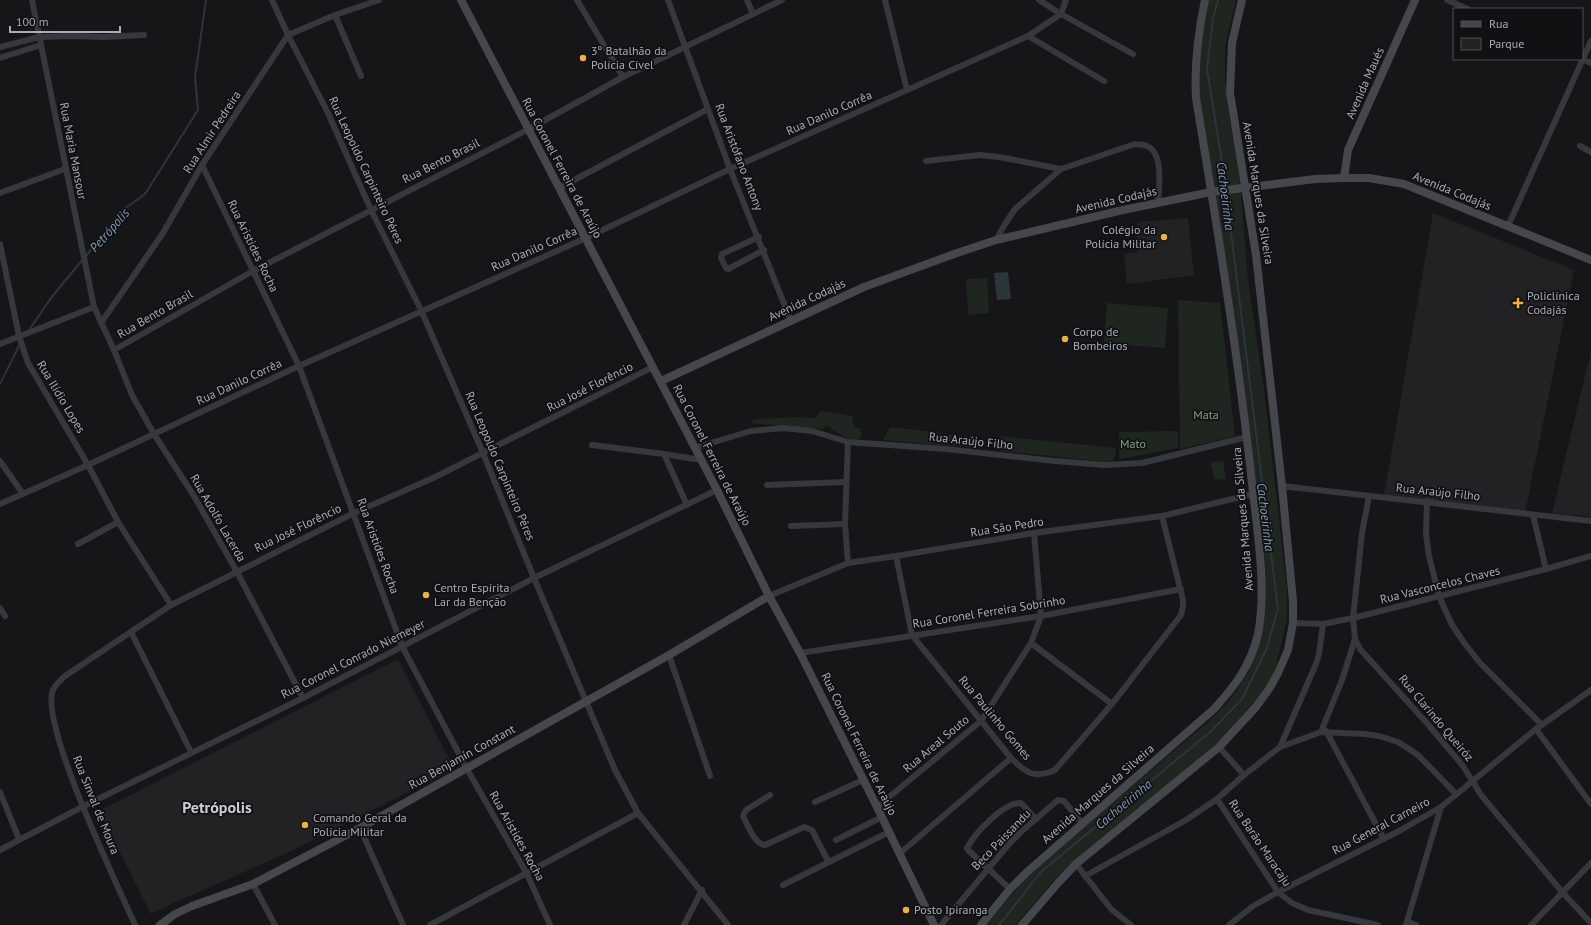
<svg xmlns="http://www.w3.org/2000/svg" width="1591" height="925" viewBox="0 0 1591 925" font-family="'PT Sans',sans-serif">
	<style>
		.built { fill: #222225 }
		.green { fill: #1e261f }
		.water { fill: #2c353c }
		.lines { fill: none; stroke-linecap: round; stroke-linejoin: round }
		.stream { stroke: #2c353c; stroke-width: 2 }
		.street { stroke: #37383d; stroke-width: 6 }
		.secondary { stroke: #45474d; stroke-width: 8 }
		.poi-dot { fill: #f2b134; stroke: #111113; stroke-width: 1.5 }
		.labels { text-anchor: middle; stroke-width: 3.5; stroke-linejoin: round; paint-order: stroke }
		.poi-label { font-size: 12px; fill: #a8adb8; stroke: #111113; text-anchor: start }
		.street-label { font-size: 12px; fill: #a8adb8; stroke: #111113 }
		.park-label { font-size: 12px; fill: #7fa381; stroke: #111113 }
		.water-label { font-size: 13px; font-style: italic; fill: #7f9bb3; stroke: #111113 }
		.district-label { font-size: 16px; font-weight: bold; fill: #c9ccd4; stroke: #111113 }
	</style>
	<rect width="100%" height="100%" fill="#161618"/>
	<g class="built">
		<polygon points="1433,213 1574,270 1525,513 1384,495"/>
		<polygon points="1188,218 1194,275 1127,284 1124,254 1138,252 1137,222"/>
		<polygon points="1591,351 1591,517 1552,513"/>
		<polygon points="398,659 454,769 285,854 180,900 151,914 99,811"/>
	</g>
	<g class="green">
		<polygon points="1209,0 1236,0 1225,46 1225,76 1227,104 1240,182 1248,280 1264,389 1287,589 1287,619 1276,666 1271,680 1254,707 1228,734 1055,879 1016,925 986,925 1038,864 1127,791 1210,720 1225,705 1235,693 1248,672 1257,652 1264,595 1233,341 1220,219 1203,126 1196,73"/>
		<polygon points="987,278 989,313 968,315 966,279"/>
		<polygon points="1178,300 1220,303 1235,436 1180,449"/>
		<polygon points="1107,303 1168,308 1165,348 1104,343"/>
		<path d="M821 411 852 416 854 427 861 429V438C847 443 838 432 827 425L822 429 750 423 755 419 795 417 815 418Z"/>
		<polygon points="890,427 933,432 980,441 979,448 883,440"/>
		<polygon points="1178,431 1178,448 1119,459 1119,432"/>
		<polygon points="999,436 1116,448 1115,458 1109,462 1000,451"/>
		<polygon points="1223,461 1226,479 1215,480 1210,462"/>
	</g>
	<polygon class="water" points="1008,272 1011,299 997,300 994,273"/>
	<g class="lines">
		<g class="stream">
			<polyline points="1218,0 1213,18 1207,69 1226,187"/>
			<polyline points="86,256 123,210 145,194 198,110 195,77 206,0"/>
			<polyline points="29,330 51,298 83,259"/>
			<polyline points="0,384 20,344"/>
			<polyline points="999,925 1041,872 1210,732 1242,699 1266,650 1278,609 1226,192"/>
		</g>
		<g class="street">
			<polyline points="32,0 94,307 114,350 132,395 154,434 194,496 237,572 303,698"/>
			<polyline points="272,0 288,35 328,113 371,210 421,310 483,453 534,578 615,770 638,813 728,925"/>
			<polyline points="577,0 623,77"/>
			<polyline points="668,0 730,169 791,321"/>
			<polyline points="747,0 753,14"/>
			<polyline points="885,0 907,90"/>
			<polyline points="1039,0 1061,14 1133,54"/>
			<polyline points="1447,0 1468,9"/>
			<polyline points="335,15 361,76"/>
			<polyline points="1028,36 1104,81"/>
			<polyline points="0,47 39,37 73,36 104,37 144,35"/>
			<polyline points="0,58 41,45"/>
			<polyline points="1582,59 1591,63"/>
			<polyline points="1580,146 1591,152"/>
			<polyline points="926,161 980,155 999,157 1061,169"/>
			<polyline points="202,165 299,366 402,646 467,769 527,874 550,925"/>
			<polyline points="559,188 708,109"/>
			<polyline points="0,193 65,169"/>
			<polyline points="1508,226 1591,41"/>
			<polyline points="759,237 722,254 721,258 726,268 728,269 764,250"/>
			<path d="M996 240 1005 224 1015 209 1061 169 1135 144C1138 145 1144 144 1147 146 1164 153 1159 188 1158 203"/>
			<polyline points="0,244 19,336 28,363 88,465 118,522 171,605"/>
			<polyline points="101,323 163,233 202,165 288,35 335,15 379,0"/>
			<polyline points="0,344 94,307"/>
			<polyline points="114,350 253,271 529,129 623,77 782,0"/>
			<polyline points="848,442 845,524 848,563"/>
			<polyline points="592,445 664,454 701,460"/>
			<polyline points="694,448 751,431 783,428 812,431 848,442 946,449 1055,461 1105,465 1142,463 1247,437"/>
			<polyline points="664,454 687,505"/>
			<polyline points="0,461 23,494"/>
			<polyline points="767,485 846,482"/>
			<polyline points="1282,486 1591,521"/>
			<polyline points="1369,496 1362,533 1353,618 1355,639 1360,649 1425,721 1463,766 1481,795 1563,893 1591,923"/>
			<polyline points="1427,501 1426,534 1429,556 1439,596 1452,625 1465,644 1481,664 1542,725"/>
			<polyline points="0,504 88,465 299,366 586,238 730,169 1028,36 1061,14 1066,0"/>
			<polyline points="1533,515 1546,569"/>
			<polyline points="791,526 845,524"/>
			<polyline points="78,544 118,522"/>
			<path d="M896 556 912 635 1011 758C1026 773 1034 779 1055 770L1112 704 1181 615 1183 606V600L1162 516"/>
			<polyline points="769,596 848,563 896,556 1034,533 1162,516 1253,494"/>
			<polyline points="0,608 5,616"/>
			<polyline points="1293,623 1323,624 1353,618 1546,569 1591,556"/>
			<polyline points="131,632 191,752"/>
			<polyline points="1031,643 1112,704"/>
			<polyline points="800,653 1041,616 1181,589"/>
			<polyline points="669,655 710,776"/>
			<polyline points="1536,729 1591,804"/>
			<polyline points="1326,731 1384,839"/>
			<polyline points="1321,732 1342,680 1355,639"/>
			<polyline points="1219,747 1244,775"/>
			<polyline points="1280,747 1316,664 1319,654 1323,624"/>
			<polyline points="0,792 19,839"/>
			<path d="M770 795 746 810 743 816C748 825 754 844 765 845L804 827 812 830 828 861"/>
			<polyline points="1217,799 1278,892 1292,903 1308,910 1378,925"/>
			<polyline points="815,802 863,780"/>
			<polyline points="877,807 981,721 1031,643 1041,616 1034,533"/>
			<polyline points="360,828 403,925"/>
			<polyline points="836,840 882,817"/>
			<polyline points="0,850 82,807 303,698 534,578 717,490"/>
			<polyline points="899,854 1011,758"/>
			<polyline points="1076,864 1111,909 1131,925"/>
			<polyline points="1085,876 1186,820 1217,799 1244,775 1280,747 1321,732 1364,734 1379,736 1398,742 1418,755 1456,794"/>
			<polyline points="253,884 275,925"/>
			<polyline points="783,885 889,832"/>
			<path d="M1010 889 968 850 967 848C975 833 1004 802 1021 803L1036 819"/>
			<polyline points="1407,921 1416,925"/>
			<path d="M135 925C118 886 39 723 53 690 55 685 61 680 65 676L171 605 354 513 433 478 653 367"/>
			<polyline points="430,925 638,813"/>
			<polyline points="684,925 702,890"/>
			<polyline points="941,925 1009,844 1022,831 1058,800 1064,801 1082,823"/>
			<polyline points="1229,925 1253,906 1278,892 1401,830 1441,807 1536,729 1591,690"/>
			<polyline points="1406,925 1441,807"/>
			<polyline points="1531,925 1591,863"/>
		</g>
		<g class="secondary">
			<polyline points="461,0 717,490 769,596 800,653 877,807 934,925"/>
			<polyline points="1344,178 1348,150 1415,0"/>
			<polyline points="661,381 864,287 957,253 996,240 1123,210 1211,192 1315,179 1344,178 1369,178 1404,184 1591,260"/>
			<polyline points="160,925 175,914 192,906 253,884 360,828 669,655 769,596"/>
			<path d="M981 925 1010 889 1027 872 1214 709C1235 686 1251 665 1258 634 1267 588 1257 530 1252 483 1238 354 1217 226 1196 98 1194 64 1198 33 1205 0"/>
			<polyline points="1022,925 1058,883 1076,864 1219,747 1256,707 1269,689 1278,673 1288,650 1293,623 1293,601 1282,486 1256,255 1230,93 1232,43 1242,0"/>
		</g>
	</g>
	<g class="poi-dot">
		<circle cx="583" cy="58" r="4"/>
		<circle cx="1164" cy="237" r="4"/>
		<path d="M1516 297h4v4h4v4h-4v4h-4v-4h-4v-4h4z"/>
		<circle cx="1065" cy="339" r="4"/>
		<circle cx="426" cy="595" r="4"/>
		<circle cx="305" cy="825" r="4"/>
		<circle cx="906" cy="910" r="4"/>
	</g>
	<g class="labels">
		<g class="poi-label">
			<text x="591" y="55">3º Batalhão da<tspan x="591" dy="14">Polícia Cível</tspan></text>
			<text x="1156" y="234" text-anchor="end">Colégio da<tspan x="1156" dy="14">Polícia Militar</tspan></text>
			<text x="1527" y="300">Policlínica<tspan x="1527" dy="14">Codajás</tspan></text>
			<text x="1073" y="336">Corpo de<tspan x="1073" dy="14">Bombeiros</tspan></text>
			<text x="434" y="592">Centro Espírita<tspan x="434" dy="14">Lar da Benção</tspan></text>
			<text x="313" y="822">Comando Geral da<tspan x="313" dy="14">Polícia Militar</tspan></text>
			<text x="914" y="914">Posto Ipiranga</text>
		</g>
		<g class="street-label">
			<text transform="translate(1365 83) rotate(-66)" y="4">Avenida Maués</text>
			<text transform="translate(829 113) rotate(-24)" y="4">Rua Danilo Corrêa</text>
			<text transform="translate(212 132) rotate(-57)" y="4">Rua Almir Pedreira</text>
			<text transform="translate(73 151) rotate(79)" y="4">Rua Maria Mansour</text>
			<text transform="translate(739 157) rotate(69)" y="4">Rua Aristófano Antony</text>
			<text transform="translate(441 161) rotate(-27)" y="4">Rua Bento Brasil</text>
			<text transform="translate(562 168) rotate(62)" y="4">Rua Coronel Ferreira de Araújo</text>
			<text transform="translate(366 170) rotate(65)" y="4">Rua Leopoldo Carpinteiro Péres</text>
			<text transform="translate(1452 191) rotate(22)" y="4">Avenida Codajás</text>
			<text transform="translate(1258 193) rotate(81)" y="4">Avenida Marques da Silveira</text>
			<text transform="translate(1116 200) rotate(-13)" y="4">Avenida Codajás</text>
			<text transform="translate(253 246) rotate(64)" y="4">Rua Aristides Rocha</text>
			<text transform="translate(534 249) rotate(-24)" y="4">Rua Danilo Corrêa</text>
			<text transform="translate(807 300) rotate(-25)" y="4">Avenida Codajás</text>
			<text transform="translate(155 314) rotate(-30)" y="4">Rua Bento Brasil</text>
			<text transform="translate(239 382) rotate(-25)" y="4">Rua Danilo Corrêa</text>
			<text transform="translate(590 387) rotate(-27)" y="4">Rua José Florêncio</text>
			<text transform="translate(61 397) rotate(59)" y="4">Rua Ilídio Lopes</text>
			<text transform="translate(971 441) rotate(6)" y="4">Rua Araújo Filho</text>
			<text transform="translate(712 455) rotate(63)" y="4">Rua Coronel Ferreira de Araújo</text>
			<text transform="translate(500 466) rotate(67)" y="4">Rua Leopoldo Carpinteiro Péres</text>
			<text transform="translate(1438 492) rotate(6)" y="4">Rua Araújo Filho</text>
			<text transform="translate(218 518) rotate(60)" y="4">Rua Adolfo Lacerda</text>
			<text transform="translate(1243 519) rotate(-95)" y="4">Avenida Marques da Silveira</text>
			<text transform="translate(1007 527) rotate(-9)" y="4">Rua São Pedro</text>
			<text transform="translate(298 528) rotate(-26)" y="4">Rua José Florêncio</text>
			<text transform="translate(378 546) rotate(70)" y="4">Rua Aristides Rocha</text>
			<text transform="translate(1440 585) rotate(-14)" y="4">Rua Vasconcelos Chaves</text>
			<text transform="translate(989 612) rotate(-9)" y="4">Rua Coronel Ferreira Sobrinho</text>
			<text transform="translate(353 659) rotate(-27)" y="4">Rua Coronel Conrado Niemeyer</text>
			<text transform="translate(995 718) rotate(50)" y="4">Rua Paulinho Gomes</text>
			<text transform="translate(1436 718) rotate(50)" y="4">Rua Clarindo Queiróz</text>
			<text transform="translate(859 744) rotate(64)" y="4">Rua Coronel Ferreira de Araújo</text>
			<text transform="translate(936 744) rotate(-40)" y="4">Rua Areal Souto</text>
			<text transform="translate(462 757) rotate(-29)" y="4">Rua Benjamín Constant</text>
			<text transform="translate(1098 794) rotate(-41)" y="4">Avenida Marques da Silveira</text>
			<text transform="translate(96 805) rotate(68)" y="4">Rua Sinval de Moura</text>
			<text transform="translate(1381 826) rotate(-28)" y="4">Rua General Carneiro</text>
			<text transform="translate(517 836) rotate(61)" y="4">Rua Aristides Rocha</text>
			<text transform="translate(1001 840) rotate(-46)" y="4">Beco Paissandu</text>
			<text transform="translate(1260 843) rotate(56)" y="4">Rua Barão Maracaju</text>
		</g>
		<g class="park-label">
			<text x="1206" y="419">Mata</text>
			<text x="1133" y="448">Mato</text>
		</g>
		<g class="water-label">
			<text transform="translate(1226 196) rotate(83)" y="5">Cachoeirinha</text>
			<text transform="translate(109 230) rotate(-49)" y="5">Petrópolis</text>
			<text transform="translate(1266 517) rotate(83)" y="5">Cachoeirinha</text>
			<text transform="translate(1123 804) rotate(-40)" y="5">Cachoeirinha</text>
		</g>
		<g class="district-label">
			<text x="217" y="813">Petrópolis</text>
		</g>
	</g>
	<rect x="1453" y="8" width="130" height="52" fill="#111113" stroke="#4d4f55"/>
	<rect x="1461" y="21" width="20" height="6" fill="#45474d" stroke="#4d4f55"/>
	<text x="1489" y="28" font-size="12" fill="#a8adb8">Rua</text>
	<rect x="1461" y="38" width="20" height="12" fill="#1e261f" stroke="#4d4f55"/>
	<text x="1489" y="48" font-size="12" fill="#a8adb8">Parque</text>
	<path d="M10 26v6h110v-6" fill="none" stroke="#a8adb8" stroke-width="2"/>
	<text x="16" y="26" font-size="12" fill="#a8adb8" stroke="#111113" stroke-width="3" paint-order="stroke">100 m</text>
</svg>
